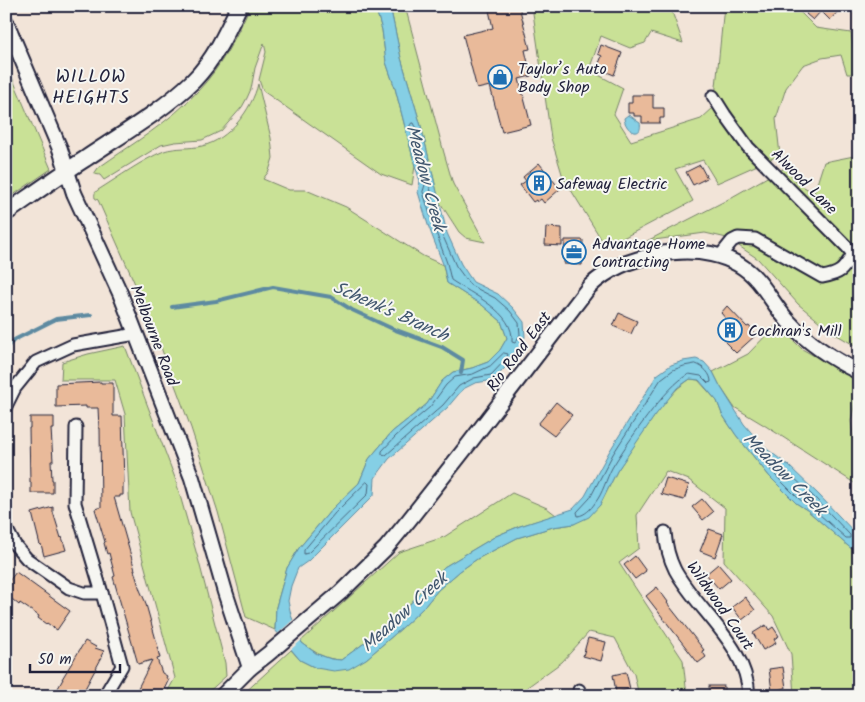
<svg xmlns="http://www.w3.org/2000/svg" width="865" height="702" viewBox="0 0 865 702" font-family="Kalam,sans-serif">
	<style>
		.green { fill: #c9e196; stroke: #768268 }
		.water { fill: #85cfe5; stroke: #5d8aa1 }
		.pier { fill: #f2e4d8 }
		.lines { fill: none; stroke-linecap: round; stroke-linejoin: round }
		.shore { stroke: #4a677f; stroke-width: 1 }
		.stream { stroke: #5d8aa1; stroke-width: 4 }
		.building { fill: #e9ba9a; stroke: #22223b }
		.minor-casing { stroke: #22223b; stroke-width: 15 }
		.tertiary-casing { stroke: #22223b; stroke-width: 18 }
		.secondary-casing { stroke: #22223b; stroke-width: 19 }
		.minor { stroke: #f6f6f2; stroke-width: 11 }
		.tertiary { stroke: #f6f6f2; stroke-width: 14 }
		.secondary { stroke: #f6f6f2; stroke-width: 15 }
		.labels { text-anchor: middle; stroke-width: 4; stroke-linejoin: round; paint-order: stroke }
		.poi-label { font-size: 16px; fill: #22223b; stroke: #f6f6f2; text-anchor: start }
		.street-label { font-size: 16px; fill: #22223b; stroke: #f6f6f2 }
		.neighbourhood-label { font-size: 18px; letter-spacing: 1px; fill: #22223b; stroke: #f6f6f2 }
		.water-label { font-size: 18px; font-style: italic; fill: #40566e; stroke: #f6f6f2 }
	</style>
	<rect width="100%" height="100%" fill="#f2e4d8"/>
	<filter id="ink" filterUnits="userSpaceOnUse"><feTurbulence type="fractalNoise" baseFrequency=".02" numOctaves="2"/><feDisplacementMap in="SourceGraphic" scale="10" xChannelSelector="R" yChannelSelector="G"/><feConvolveMatrix kernelMatrix="1 2 1 2 8 2 1 2 1" color-interpolation-filters="sRGB"/></filter>
	<g filter="url(#ink)">
		<g class="green">
			<path d="M250 6H375L382 30 386 62 395 88 415 166 412 185 381 174 263 91 259 80 266 52 264 43 255 68 251 89 247 98 242 107 221 131 202 140 175 142 161 145 104 180 100 175 94 174 98 168C132 144 170 122 198 91 221 67 237 36 250 6Z"/>
			<polygon points="390,6 405,6 444,153 453,184 485,242 466,238 459,232 439,201 421,126 401,58"/>
			<polygon points="532,6 670,6 683,43 651,33 645,43 630,48 601,36 589,70 623,88 614,114 631,141 701,119 714,107 724,6 773,6 799,11 816,28 851,33 854,53 859,53 859,74 847,74 841,55 822,58 803,65 786,88 776,119 780,155 717,183 703,160 675,169 693,201 606,247 563,177 551,138"/>
			<polygon points="6,63 51,169 6,200"/>
			<path d="M258 84 271 138 273 158 269 171 263 179 289 190H306L346 207 423 256 443 265 447 283 482 305 501 321 507 338 500 350 488 362 472 368 453 372 442 381 427 404 392 432 369 459 359 483 332 509 315 529 299 548 287 568 276 607 275 630 246 617 218 512 191 428 150 318 98 200 95 198C94 194 95 192 98 190 119 177 142 160 164 151 176 147 190 149 202 146 229 140 252 109 258 84Z"/>
			<polygon points="859,155 859,348 832,332 798,304 758,259 727,238 705,233 647,241 725,201 769,176 785,168 799,184 814,193 824,162"/>
			<polygon points="777,324 802,349 859,381 859,394 855,402 851,421 853,435 859,444 859,486 764,425 734,407 720,386 713,372 748,354"/>
			<polygon points="125,346 175,478 199,562 225,663 226,676 204,696 165,696 175,678 130,512 125,414 115,380 61,380 62,362 88,354"/>
			<polygon points="690,379 698,380 717,401 722,414 736,435 770,477 796,503 807,510 848,546 859,554 859,696 794,696 791,654 773,616 724,561 725,508 689,480 666,471 637,515 639,548 619,563 683,660 687,696 639,696 634,674 615,638 589,632 562,662 515,696 241,696 291,650 300,660 316,668 366,659 403,627 424,607 438,590 460,571 477,559 517,538 553,527 574,524 600,505 617,471 638,439 664,403 678,388"/>
			<path d="M512 493 547 508 556 515 520 526 496 536 444 567 392 623 341 660C324 659 316 653 302 643L301 641 399 552 444 537Z"/>
		</g>
		<g class="water">
			<polygon points="375,6 390,6 401,58 421,126 447,233 461,264 473,282 498,294 513,308 524,322 525,337 511,361 494,380 475,383 463,389 447,408 389,459 375,478 374,495 308,561 298,568 291,586 288,601 291,615 302,643 317,654 331,659 341,660 392,623 410,604 427,584 444,567 496,536 520,526 573,509 585,496 609,452 657,375 671,365 683,361 696,359 704,362 713,372 720,386 744,424 756,438 768,450 788,465 819,495 859,537 859,554 848,546 807,510 796,503 770,477 736,435 722,414 717,401 699,380 690,379 677,388 654,417 617,471 600,505 589,517 574,524 553,527 517,538 477,559 460,571 438,590 424,607 403,627 366,659 349,669 334,671 316,668 300,660 275,630 276,607 287,568 299,548 315,529 332,509 359,483 369,459 392,432 427,404 442,381 453,372 472,368 488,362 500,350 507,338 501,321 482,305 447,283 443,264 428,225 418,192 420,181 415,166 395,88 386,62 382,30"/>
			<path d="M628 115C632 116 636 121 640 123 643 139 625 132 624 118Z"/>
		</g>
		<polygon class="pier" points="295,618 303,639 289,651 276,635"/>
		<g class="lines">
			<g class="shore">
				<polygon points="412,123 414,123 416,127 423,157 421,160 418,158 410,126"/>
				<path d="M426 183 429 184 442 234 456 266 470 285 495 298 510 311 519 323 520 335 515 343 512 342C515 312 471 294 451 280L447 263 433 224 423 192Z"/>
				<polygon points="504,353 508,354 507,358 491,375 474,378 459,386 443,405 386,455 382,454 382,451 396,436 430,407 446,385 455,377 473,374 490,366"/>
				<path d="M696 364C704 367 711 374 711 382L708 383 701 376 689 374C667 384 625 446 612 468 606 479 603 493 595 503 591 509 585 515 578 516L577 512 590 498 613 454 661 379 673 370 684 366Z"/>
				<polygon points="760,452 763,452 785,469 816,499 850,535 850,538 846,538 810,506 799,499 774,474 760,456"/>
				<polygon points="367,482 369,484 368,494 308,553 304,554 304,550 335,513"/>
			</g>
			<g class="stream">
				<polyline points="172,307 216,301 273,287 331,297 352,310 393,329 442,347 463,360 461,373"/>
				<polyline points="6,348 14,340 56,319 91,315"/>
			</g>
		</g>
		<g class="building">
			<polygon points="488,6 519,6 530,49 525,50 531,76 519,79 531,125 502,132 490,86 477,89 463,35 493,28"/>
			<polygon points="812,6 843,6 830,20 821,11 813,20 806,14"/>
			<polygon points="601,45 622,53 614,75 597,68 602,56 598,54"/>
			<polygon points="632,95 653,95 653,108 664,108 664,118 660,118 660,123 642,123 642,116 634,116 634,113 628,113 628,103 632,103"/>
			<polygon points="539,163 560,189 544,203 541,199 537,202 536,200 533,202 520,185 526,181 523,177"/>
			<polygon points="700,165 707,178 693,185 686,172"/>
			<polygon points="546,227 562,228 562,246 545,245"/>
			<polygon points="565,240 583,240 582,265 564,264"/>
			<polygon points="727,306 747,327 749,326 756,335 736,353 724,341 729,337 720,326 727,320 721,313"/>
			<polygon points="619,313 637,321 631,334 613,326"/>
			<polygon points="101,382 101,383 113,383 113,416 122,416 124,483 123,483 123,495 120,495 120,497 114,497 135,570 134,570 140,590 145,601 158,647 157,647 160,658 157,659 162,673 167,676 166,678 169,679 161,696 134,696 152,660 138,664 113,577 115,576 109,553 107,554 104,543 105,542 95,509 101,507 100,428 99,428 98,408 86,408 86,406 56,407 56,384"/>
			<polygon points="556,402 572,415 554,436 538,424"/>
			<polygon points="30,417 54,417 54,429 51,429 53,461 51,461 52,480 53,480 53,493 31,493 31,482 30,482 29,428 30,428"/>
			<polygon points="666,478 689,485 684,500 661,494"/>
			<polygon points="702,499 713,512 703,520 692,507"/>
			<polygon points="53,507 53,512 61,538 62,537 66,550 44,556 41,544 40,545 32,513"/>
			<polygon points="709,529 723,534 715,557 700,551"/>
			<polygon points="635,556 646,571 635,579 624,565"/>
			<polygon points="718,564 731,579 719,589 706,574"/>
			<polygon points="16,572 70,611 57,630 47,623 46,624 38,618 39,616 20,603 19,605 6,594 6,585"/>
			<polygon points="657,587 668,602 667,603 704,650 702,651 706,657 698,663 646,596"/>
			<polygon points="745,597 755,610 742,620 732,607"/>
			<polygon points="766,625 769,630 773,627 779,636 774,639 776,643 763,650 753,633"/>
			<polygon points="588,638 606,642 601,661 583,656"/>
			<polygon points="85,641 96,647 95,648 104,651 101,656 102,657 81,696 68,696 57,690 63,679 62,679"/>
			<polygon points="783,667 786,688 772,691 769,669"/>
			<polygon points="626,672 630,689 616,692 613,675"/>
			<rect x="709" y="686" width="15" height="10"/>
		</g>
		<g class="lines">
			<g class="minor-casing">
				<g id="minor">
					<path d="M713 96 725 115 748 147 847 247 853 254C843 270 841 274 822 277L755 239 738 238 732 241 720 256"/>
					<polyline points="6,406 15,388 36,362 73,345 136,334"/>
					<polyline points="6,528 15,545 27,559 69,588 84,593 102,593 75,503 76,427"/>
					<path d="M665 532C666 545 669 558 675 570 698 612 747 644 749 696"/>
					<polyline points="102,593 122,666 104,696"/>
					<polyline points="579,690 579,696"/>
				</g>
			</g>
			<g class="tertiary-casing">
				<g id="tertiary">
					<polyline points="6,22 60,149 74,193 120,293 192,478 225,592 250,668"/>
					<path d="M222 696 250 668 268 654 341 592 386 548 409 520 468 445 589 287C609 268 630 260 656 255 692 247 734 252 758 281 769 294 777 309 788 321 808 343 832 359 859 372"/>
				</g>
			</g>
			<g class="secondary-casing">
				<path id="secondary" d="M6 213C32 195 58 176 85 159 122 134 161 112 193 81 214 60 227 32 239 6"/>
			</g>
			<use href="#minor" class="minor"/>
			<use href="#tertiary" class="tertiary"/>
			<use href="#secondary" class="secondary"/>
		</g>
	</g>
	<defs>
		<g id="shop-ring" transform="scale(1.25)"><circle r="9.5" fill="#f6f6f2" stroke="#1f6fb2" stroke-width="1.5"/><path d="M-5-2.5h2.3a2.7 3.5 0 0 1 5.4 0H5L5.5 6h-11ZM-1.5-2.5h3a1.5 2.3 0 0 0-3 0Z" fill="#1f6fb2"/></g>
		<g id="building-ring" transform="scale(1.25)"><circle r="9.5" fill="#f6f6f2" stroke="#1f6fb2" stroke-width="1.5"/><path d="M-4-6H4V6H1V3H-1V6H-4ZM-2.5-4.3h1.7v1.8h-1.7ZM.8-4.3h1.7v1.8H.8ZM-2.5-1h1.7V.8h-1.7ZM.8-1h1.7V.8H.8Z" fill="#1f6fb2"/></g>
		<g id="office-ring" transform="scale(1.25)"><circle r="9.5" fill="#f6f6f2" stroke="#1f6fb2" stroke-width="1.5"/><path d="M-6-3h4V-5.5h4V-3h4V5H-6ZM-1-4.5V-3h2v-1.5ZM-6 0V1H6V0Z" fill="#1f6fb2"/></g>
	</defs>
	<g fill-rule="evenodd">
		<use href="#shop-ring" x="500" y="77"/>
		<use href="#building-ring" x="539" y="183"/>
		<use href="#office-ring" x="574" y="252"/>
		<use href="#building-ring" x="730" y="330"/>
	</g>
	<g class="labels">
		<g class="poi-label">
			<text x="518" y="74">Taylor’s Auto<tspan x="518" dy="18">Body Shop</tspan></text>
			<text x="556" y="189">Safeway Electric</text>
			<text x="592" y="249">Advantage Home<tspan x="592" dy="18">Contracting</tspan></text>
			<text x="748" y="336">Cochran's Mill</text>
		</g>
		<g class="street-label">
			<text transform="translate(805 181) rotate(45)" y="6">Alwood Lane</text>
			<text transform="translate(155 335) rotate(69)" y="6">Melbourne Road</text>
			<text transform="translate(518 351) rotate(-53)" y="6">Rio Road East</text>
			<text transform="translate(721 605) rotate(55)" y="6">Wildwood Court</text>
		</g>
		<g class="neighbourhood-label">
			<text x="91" y="82">WILLOW<tspan x="91" dy="21">HEIGHTS</tspan></text>
		</g>
		<g class="water-label">
			<text transform="translate(426 178) rotate(75)" y="6">Meadow Creek</text>
			<text transform="translate(391 311) rotate(24)" y="6">Schenk's Branch</text>
			<text transform="translate(785 474) rotate(45)" y="6">Meadow Creek</text>
			<text transform="translate(404 612) rotate(-42)" y="6">Meadow Creek</text>
		</g>
	</g>
	<rect width="865" height="702" fill="none" stroke="#f6f6f2" stroke-width="25"/>
	<rect x="12" y="12" width="840" height="677" fill="none" stroke="#22223b" stroke-width="2" filter="url(#ink)"/>
	<path d="M30 664v8h90v-8" fill="none" stroke="#22223b" stroke-width="2.5"/>
	<text x="38" y="664" font-size="15" fill="#22223b" stroke="#f6f6f2" stroke-width="4" paint-order="stroke">50 m</text>
</svg>
